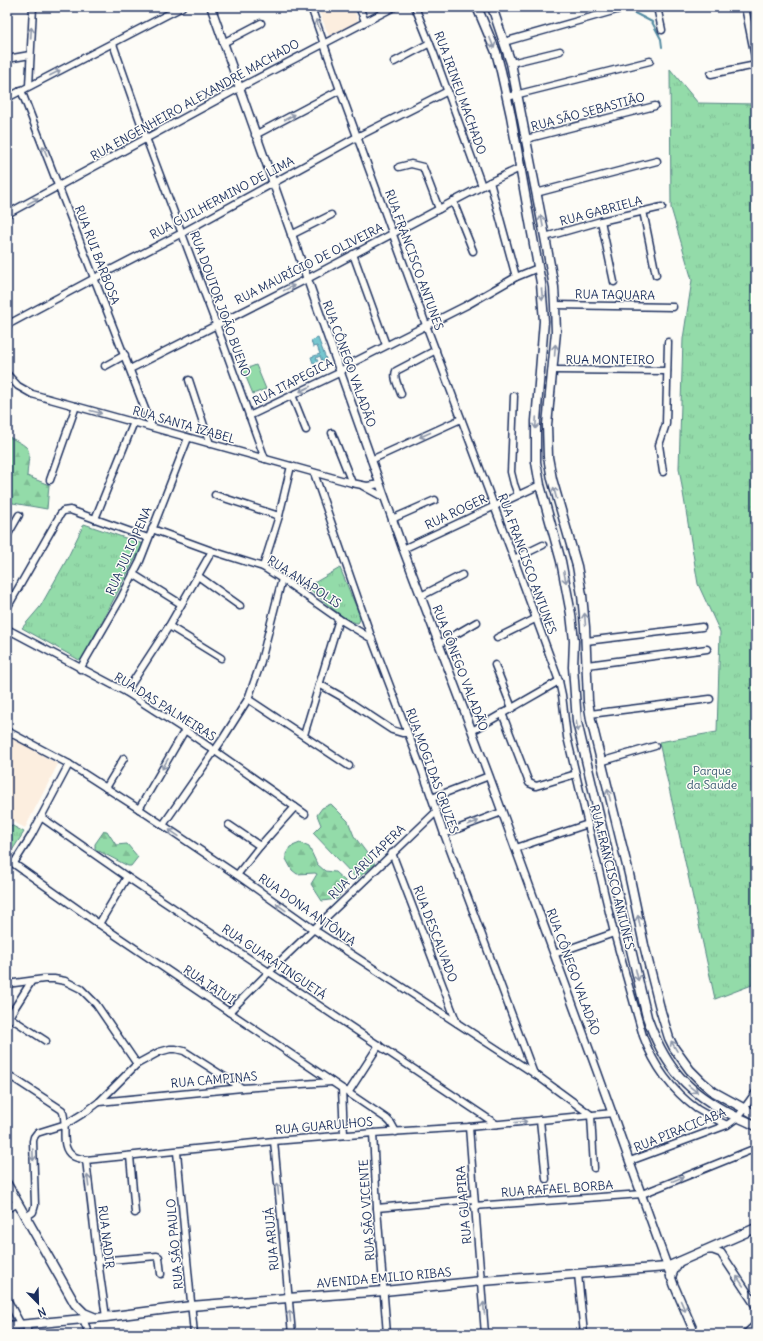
<svg xmlns="http://www.w3.org/2000/svg" width="763" height="1341" viewBox="0 0 763 1341" font-family="Delius,sans-serif">
	<style>
		.built { fill: #fceedf }
		.grass { fill: #93dba9; stroke: #578584 }
		.forest { fill: url(#forest-firs); stroke: #578584 }
		.park { fill: url(#park-tufts); stroke: #578584 }
		.water { fill: #76c7cf; stroke: #528aa2 }
		.lines { fill: none; stroke-linecap: round; stroke-linejoin: round }
		.stream { stroke: #528aa2; stroke-width: 2 }
		.minor-casing { stroke: #1b2f5e; stroke-width: 9 }
		.tertiary-casing { stroke: #1b2f5e; stroke-width: 10 }
		.secondary-casing { stroke: #1b2f5e; stroke-width: 11 }
		.minor { stroke: #fdfcf7; stroke-width: 6 }
		.tertiary { stroke: #fdfcf7; stroke-width: 7 }
		.secondary { stroke: #fdfcf7; stroke-width: 8 }
		.oneway { stroke: #8c96aa }
		.labels { text-anchor: middle; stroke-width: 3; stroke-linejoin: round; paint-order: stroke }
		.street-label { font-size: 12px; fill: #1b2f5e; stroke: #fdfcf7 }
		.park-label { font-size: 12px; fill: #395a71; stroke: #fdfcf7 }
	</style>
	<defs>
		<pattern id="forest-firs" width="22" height="20" patternUnits="userSpaceOnUse"><rect width="22" height="20" fill="#93dba9"/><path d="M5 1l3.5 6h-7zM16 11l3.5 6h-7z" fill="#7ebc94"/></pattern>
		<pattern id="park-tufts" width="24" height="20" patternUnits="userSpaceOnUse"><rect width="24" height="20" fill="#93dba9"/><path d="M3 7l-1-3M5 7V3M7 7l1-3M15 17l-1-3M17 17v-4M19 17l1-3" fill="none" stroke="#7ebc94"/></pattern>
	</defs>
	<rect width="100%" height="100%" fill="#fdfcf7"/>
	<filter id="ink" filterUnits="userSpaceOnUse"><feTurbulence type="fractalNoise" baseFrequency=".025" numOctaves="2"/><feDisplacementMap in="SourceGraphic" scale="8" xChannelSelector="R" yChannelSelector="G"/><feConvolveMatrix kernelMatrix="1 2 1 2 8 2 1 2 1" color-interpolation-filters="sRGB"/></filter>
	<g filter="url(#ink)">
		<g class="built">
			<polygon points="317,7 353,7 359,23 329,36"/>
			<polygon points="12,738 58,764 25,828 7,818 7,749"/>
		</g>
		<polygon class="grass" points="256,365 266,389 253,394 243,370"/>
		<g class="forest">
			<path d="M7 436C35 450 29 447 27 476L49 485 47 509 7 502Z"/>
			<polygon points="331,804 348,821 354,836 375,864 357,879 313,833 321,825 317,815 322,808"/>
			<polygon points="104,831 107,831 116,845 127,844 138,857 131,866 128,866 95,849 95,844"/>
			<polygon points="300,843 309,847 317,864 325,871 335,872 345,881 344,888 337,899 322,901 311,884 317,874 315,873 297,874 292,870 286,859 286,854 290,847"/>
		</g>
		<g class="park">
			<polygon points="670,69 698,103 756,104 756,969 752,985 715,999 659,742 717,732 720,632 698,584 679,468 683,339 692,280 671,208"/>
			<polygon points="84,524 143,544 81,661 22,628 40,607 66,561"/>
			<path d="M340 568 360 616V620L358 623C346 623 318 596 307 587Z"/>
			<polygon points="7,823 24,832 11,852 7,851"/>
		</g>
		<polygon class="water" points="318,338 326,359 322,361 320,356 316,358 318,361 313,363 311,357 320,354 317,346 313,347 311,341"/>
		<g class="lines">
			<polyline class="stream" points="623,7 652,22 661,39 662,47"/>
			<g class="minor-casing">
				<g id="minor">
					<path d="M311 7 340 90 426 325 514 559 559 681 562 695 567 737 614 933 643 1036C654 1066 671 1090 697 1109 707 1115 717 1120 727 1125"/>
					<polyline points="359,7 365,21"/>
					<polyline points="415,7 434,54 482,186"/>
					<polyline points="657,7 662,30"/>
					<polyline points="745,7 756,62"/>
					<polyline points="504,42 620,9"/>
					<polyline points="223,43 261,23"/>
					<polyline points="113,44 146,138 216,324 265,459"/>
					<polyline points="7,59 30,55"/>
					<polyline points="394,62 430,43"/>
					<polyline points="511,63 560,51"/>
					<polyline points="711,74 756,65"/>
					<polyline points="29,86 33,7"/>
					<polyline points="21,90 152,427"/>
					<polyline points="507,97 650,61"/>
					<polyline points="7,98 182,7"/>
					<polyline points="255,135 340,90"/>
					<polyline points="526,139 655,106"/>
					<polyline points="399,167 411,164 423,167 439,209"/>
					<polyline points="490,182 516,277"/>
					<polyline points="536,193 657,161"/>
					<polyline points="453,201 473,251"/>
					<polyline points="643,211 656,275"/>
					<polyline points="7,214 239,88 394,7"/>
					<polyline points="601,221 614,282"/>
					<polyline points="291,235 331,215"/>
					<polyline points="545,237 601,221 662,207"/>
					<polyline points="353,254 386,345"/>
					<polyline points="555,305 673,307"/>
					<polyline points="7,325 95,278 182,233 357,137 448,91"/>
					<polyline points="105,366 125,355"/>
					<polyline points="130,369 307,279 490,182 520,168"/>
					<polyline points="553,370 667,371"/>
					<polyline points="7,374 18,386 32,394 352,483 367,486 380,484"/>
					<polyline points="189,380 210,444"/>
					<path d="M401 394C399 387 393 378 396 371L436 350"/>
					<polyline points="292,395 306,430"/>
					<polyline points="514,396 511,472 514,484 518,495"/>
					<polyline points="249,416 341,372 348,365 469,304 516,277 538,268"/>
					<polyline points="332,433 352,483"/>
					<polyline points="371,460 461,419"/>
					<polyline points="663,472 659,445 666,424 668,342"/>
					<polyline points="314,473 372,639 422,770 444,834 534,1074"/>
					<polyline points="50,480 76,406"/>
					<polyline points="363,486 385,498"/>
					<polyline points="215,495 279,516"/>
					<polyline points="95,519 134,422"/>
					<polyline points="392,519 435,500"/>
					<polyline points="152,529 212,551 263,567 282,579 339,619 372,639"/>
					<polyline points="7,536 19,515"/>
					<polyline points="403,549 540,485"/>
					<polyline points="514,559 543,545"/>
					<polyline points="263,567 279,516 291,466"/>
					<polyline points="133,574 181,604"/>
					<polyline points="198,576 240,606"/>
					<polyline points="421,596 462,575"/>
					<polyline points="7,608 60,515 63,511 70,510 148,538"/>
					<polyline points="169,626 221,658"/>
					<polyline points="7,629 126,692 182,728 305,814"/>
					<polyline points="497,638 535,619"/>
					<polyline points="586,641 702,627"/>
					<polyline points="439,644 477,622"/>
					<polyline points="495,665 512,708"/>
					<polyline points="587,665 707,649"/>
					<polyline points="80,669 120,600 140,561 188,438"/>
					<polyline points="319,684 342,697 392,730 402,733 407,733"/>
					<polyline points="126,692 169,626 212,551"/>
					<polyline points="248,699 349,766"/>
					<polyline points="502,713 529,783 536,786 576,774"/>
					<polyline points="590,714 710,699"/>
					<polyline points="7,731 69,764 139,809 237,875 313,929 535,1074 591,1115 594,1168"/>
					<polyline points="472,731 559,681"/>
					<polyline points="304,735 339,619"/>
					<polyline points="600,762 655,746"/>
					<polyline points="106,788 124,758"/>
					<polyline points="432,798 489,776"/>
					<polyline points="139,809 185,730"/>
					<polyline points="41,817 127,877 496,1124"/>
					<polyline points="163,825 222,740 248,699 260,665 282,579"/>
					<polyline points="229,825 260,846"/>
					<polyline points="444,834 502,812"/>
					<polyline points="516,848 588,824"/>
					<polyline points="392,853 457,1023"/>
					<polyline points="7,859 99,924 387,1119 391,1123 396,1132"/>
					<polyline points="14,863 31,836 69,764"/>
					<polyline points="237,875 260,846 295,807"/>
					<polyline points="99,924 127,877"/>
					<polyline points="554,954 614,933"/>
					<polyline points="7,984 44,979 54,979 65,981 81,989 96,1004 137,1064"/>
					<polyline points="229,1012 269,972 436,812"/>
					<polyline points="9,1017 46,1041"/>
					<polyline points="7,1020 31,982"/>
					<path d="M7 1074 62 1110C69 1123 58 1147 73 1156 76 1158 82 1159 86 1160L274 1141 373 1133 469 1127 613 1113"/>
					<polyline points="342,1089 344,1135"/>
					<polyline points="348,1093 379,1045"/>
					<polyline points="99,1102 242,1088 332,1082"/>
					<polyline points="540,1120 546,1179"/>
					<polyline points="469,1127 485,1334"/>
					<polyline points="373,1133 377,1208 387,1334"/>
					<polyline points="274,1141 292,1334"/>
					<polyline points="177,1152 194,1334"/>
					<polyline points="130,1156 135,1213"/>
					<polyline points="86,1160 98,1261 106,1317"/>
					<polyline points="630,1161 727,1125 738,1117 756,1092"/>
					<polyline points="474,1206 642,1194 756,1148"/>
					<polyline points="377,1208 474,1199"/>
					<polyline points="26,1217 33,1212 35,1205 33,1141 34,1137 37,1133 66,1124 87,1111 99,1102 137,1064 159,1052 170,1049 176,1049 184,1051 242,1088"/>
					<polyline points="98,1261 157,1256 159,1257 161,1274"/>
					<polyline points="578,1274 584,1334"/>
					<polyline points="7,1299 21,1325"/>
					<polyline points="83,1319 89,1334"/>
					<polyline points="27,1324 27,1334"/>
				</g>
			</g>
			<g class="tertiary-casing">
				<g id="tertiary">
					<polyline points="211,7 403,549 489,776 597,1071 674,1285 695,1334"/>
					<polyline points="7,1208 18,1203"/>
					<polyline points="707,1250 713,1250 721,1253 756,1306"/>
					<polyline points="746,1334 756,1325"/>
				</g>
			</g>
			<g class="secondary-casing">
				<g id="secondary">
					<path d="M477 7 496 52 501 71 511 116 541 283 544 321 536 421V462L540 485 561 561 571 614 574 641 573 667 577 722 647 1017C663 1062 682 1088 725 1111 735 1117 746 1120 756 1126"/>
					<polyline points="492,7 511,63 545,237 554,287 555,305 556,332 547,425 548,457 552,479 577,566 582,595 585,627 588,701 591,720 629,874 644,945 661,1012 669,1038 674,1048 690,1070 702,1082 714,1092 756,1115"/>
					<polyline points="7,1184 75,1304 84,1313 96,1318"/>
					<polyline points="671,1277 674,1269 679,1262"/>
					<polyline points="7,1326 106,1317 191,1306 288,1298 384,1291 482,1281 667,1267 756,1228"/>
				</g>
			</g>
			<use href="#minor" class="minor"/>
			<use href="#tertiary" class="tertiary"/>
			<use href="#secondary" class="secondary"/>
		</g>
		<defs><path id="oneway-shaft" d="M-6 0H5M1.5-3L5.5 0L1.5 3" fill="none" stroke-width="1.6" stroke-linecap="round" stroke-linejoin="round"/></defs>
		<g class="oneway">
			<use href="#oneway-shaft" transform="translate(318 25) rotate(-110)"/>
			<use href="#oneway-shaft" transform="translate(31 33) rotate(-87)"/>
			<use href="#oneway-shaft" transform="translate(492 43) rotate(68)"/>
			<use href="#oneway-shaft" transform="translate(55 73) rotate(-27)"/>
			<use href="#oneway-shaft" transform="translate(290 117) rotate(-28)"/>
			<use href="#oneway-shaft" transform="translate(45 151) rotate(-112)"/>
			<use href="#oneway-shaft" transform="translate(33 201) rotate(-28)"/>
			<use href="#oneway-shaft" transform="translate(542 221) rotate(-101)"/>
			<use href="#oneway-shaft" transform="translate(289 288) rotate(-26)"/>
			<use href="#oneway-shaft" transform="translate(542 294) rotate(84)"/>
			<use href="#oneway-shaft" transform="translate(555 350) rotate(-86)"/>
			<use href="#oneway-shaft" transform="translate(305 389) rotate(154)"/>
			<use href="#oneway-shaft" transform="translate(96 412) rotate(15)"/>
			<use href="#oneway-shaft" transform="translate(536 423) rotate(93)"/>
			<use href="#oneway-shaft" transform="translate(425 435) rotate(156)"/>
			<use href="#oneway-shaft" transform="translate(555 493) rotate(-105)"/>
			<use href="#oneway-shaft" transform="translate(565 577) rotate(78)"/>
			<use href="#oneway-shaft" transform="translate(585 619) rotate(-94)"/>
			<use href="#oneway-shaft" transform="translate(577 726) rotate(80)"/>
			<use href="#oneway-shaft" transform="translate(165 764) rotate(120)"/>
			<use href="#oneway-shaft" transform="translate(609 795) rotate(-104)"/>
			<use href="#oneway-shaft" transform="translate(473 823) rotate(-20)"/>
			<use href="#oneway-shaft" transform="translate(174 833) rotate(-146)"/>
			<use href="#oneway-shaft" transform="translate(281 907) rotate(-144)"/>
			<use href="#oneway-shaft" transform="translate(639 921) rotate(-102)"/>
			<use href="#oneway-shaft" transform="translate(637 975) rotate(77)"/>
			<use href="#oneway-shaft" transform="translate(674 1046) rotate(-120)"/>
			<use href="#oneway-shaft" transform="translate(693 1089) rotate(38)"/>
			<use href="#oneway-shaft" transform="translate(521 1122) rotate(-5)"/>
			<use href="#oneway-shaft" transform="translate(33 1155) rotate(88)"/>
			<use href="#oneway-shaft" transform="translate(678 1179) rotate(-22)"/>
			<use href="#oneway-shaft" transform="translate(88 1181) rotate(-97)"/>
			<use href="#oneway-shaft" transform="translate(278 1189) rotate(-95)"/>
			<use href="#oneway-shaft" transform="translate(740 1281) rotate(-124)"/>
			<use href="#oneway-shaft" transform="translate(683 1306) rotate(66)"/>
			<use href="#oneway-shaft" transform="translate(484 1308) rotate(-94)"/>
			<use href="#oneway-shaft" transform="translate(290 1316) rotate(-95)"/>
		</g>
	</g>
	<g class="labels">
		<g class="street-label">
			<text transform="translate(460 93) rotate(70)" y="4">RUA IRINEU MACHADO</text>
			<text transform="translate(195 100) rotate(-29)" y="4">RUA ENGENHEIRO ALEXANDRE MACHADO</text>
			<text transform="translate(588 112) rotate(-15)" y="4">RUA SÃO SEBASTIÃO</text>
			<text transform="translate(222 198) rotate(-28)" y="4">RUA GUILHERMINO DE LIMA</text>
			<text transform="translate(601 211) rotate(-15)" y="4">RUA GABRIELA</text>
			<text transform="translate(97 255) rotate(69)" y="4">RUA RUI BARBOSA</text>
			<text transform="translate(414 260) rotate(70)" y="4">RUA FRANCISCO ANTUNES</text>
			<text transform="translate(309 264) rotate(-27)" y="4">RUA MAURÍCIO DE OLIVEIRA</text>
			<text transform="translate(615 295) rotate(1)" y="4">RUA TAQUARA</text>
			<text transform="translate(220 304) rotate(70)" y="4">RUA DOUTOR JOÃO BUENO</text>
			<text x="610" y="364">RUA MONTEIRO</text>
			<text transform="translate(349 364) rotate(70)" y="4">RUA CÔNEGO VALADÃO</text>
			<text transform="translate(293 382) rotate(-27)" y="4">RUA ITAPEGICA</text>
			<text transform="translate(184 425) rotate(16)" y="4">RUA SANTA IZABEL</text>
			<text transform="translate(456 512) rotate(-25)" y="4">RUA ROGER</text>
			<text transform="translate(129 551) rotate(-66)" y="4">RUA JULIO PENA</text>
			<text transform="translate(527 564) rotate(70)" y="4">RUA FRANCISCO ANTUNES</text>
			<text transform="translate(304 582) rotate(33)" y="4">RUA ANÁPOLIS</text>
			<text transform="translate(460 668) rotate(69)" y="4">RUA CÔNEGO VALADÃO</text>
			<text transform="translate(165 707) rotate(32)" y="4">RUA DAS PALMEIRAS</text>
			<text transform="translate(432 771) rotate(70)" y="4">RUA MOGI DAS CRUZES</text>
			<text transform="translate(367 862) rotate(-44)" y="4">RUA CARUTAPERA</text>
			<text transform="translate(612 877) rotate(76)" y="4">RUA FRANCISCO ANTUNES</text>
			<text transform="translate(307 910) rotate(35)" y="4">RUA DONA ANTÔNIA</text>
			<text transform="translate(435 934) rotate(69)" y="4">RUA DESCALVADO</text>
			<text transform="translate(274 962) rotate(34)" y="4">RUA GUARATINGUETÁ</text>
			<text transform="translate(573 972) rotate(70)" y="4">RUA CÔNEGO VALADÃO</text>
			<text transform="translate(209 985) rotate(34)" y="4">RUA TATUÍ</text>
			<text transform="translate(214 1080) rotate(-5)" y="4">RUA CAMPINAS</text>
			<text transform="translate(324 1126) rotate(-5)" y="4">RUA GUARULHOS</text>
			<text transform="translate(680 1130) rotate(-22)" y="4">RUA PIRACICABA</text>
			<text transform="translate(557 1189) rotate(-4)" y="4">RUA RAFAEL BORBA</text>
			<text transform="translate(464 1205) rotate(-95)" y="4">RUA GUAPIRA</text>
			<text transform="translate(367 1210) rotate(-94)" y="4">RUA SÃO VICENTE</text>
			<text transform="translate(106 1237) rotate(83)" y="4">RUA NADIR</text>
			<text transform="translate(272 1239) rotate(-95)" y="4">RUA ARUJÁ</text>
			<text transform="translate(175 1244) rotate(-95)" y="4">RUA SÃO PAULO</text>
			<text transform="translate(384 1278) rotate(-5)" y="4">AVENIDA EMILIO RIBAS</text>
		</g>
		<g class="park-label">
			<text x="712" y="775">Parque<tspan x="712" dy="14">da Saúde</tspan></text>
		</g>
	</g>
	<rect width="763" height="1341" fill="none" stroke="#fdfcf7" stroke-width="24"/>
	<rect x="12" y="12" width="739" height="1317" fill="none" stroke="#1b2f5e" stroke-width="1.5" filter="url(#ink)"/>
	<g transform="translate(38 1303) rotate(157)" stroke="#fdfcf7" stroke-width="3" paint-order="stroke">
	<path d="M0-3L7 15L0 10L-7 15Z" fill="#1b2f5e"/>
	<text y="-6" font-size="11" font-weight="bold" text-anchor="middle" fill="#1b2f5e">N</text>
	</g>
</svg>
